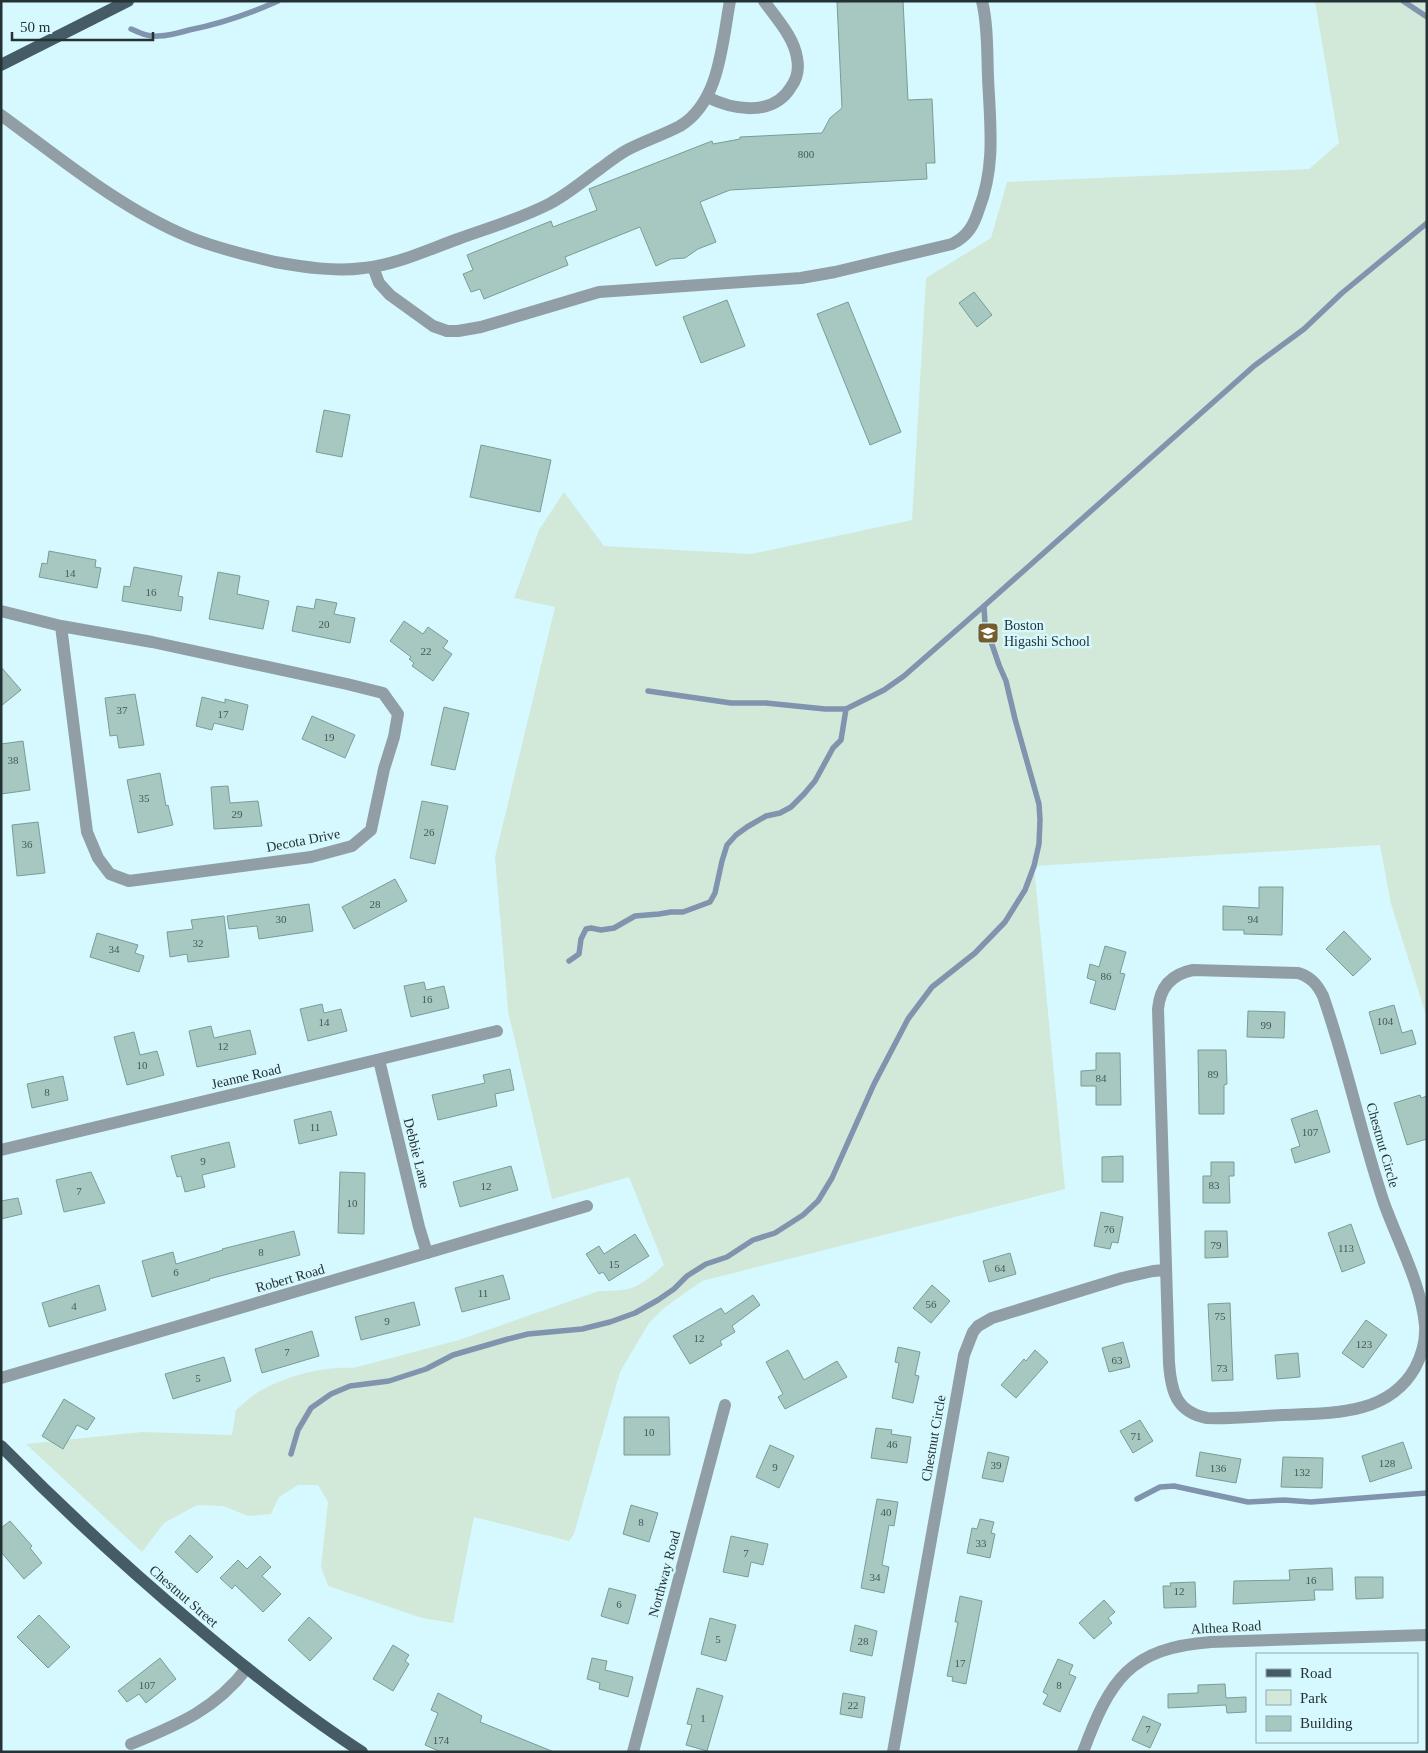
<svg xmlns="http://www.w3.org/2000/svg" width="1428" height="1753" viewBox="0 0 1428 1753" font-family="'Times New Roman',serif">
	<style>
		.green { fill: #d2e9da }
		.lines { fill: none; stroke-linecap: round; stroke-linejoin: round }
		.stream { stroke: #8194ae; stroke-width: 5.5 }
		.building { fill: #a6c8c1; stroke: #7b9c96 }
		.minor { stroke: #929ea5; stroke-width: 12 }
		.major { stroke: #455b66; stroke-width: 12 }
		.labels { text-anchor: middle; stroke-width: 5; stroke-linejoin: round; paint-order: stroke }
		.number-label { font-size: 11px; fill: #455858 }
		.poi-label { font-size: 14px; fill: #253235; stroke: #d5f9fe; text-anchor: start }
		.street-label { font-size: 14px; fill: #253235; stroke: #d5f9fe }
	</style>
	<rect width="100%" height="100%" fill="#d5f9fe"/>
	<path class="green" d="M1315 1H1427V1018L1391 904 1380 845 1034 866 1065 1189 702 1281 664 1308 649 1323 620 1372 574 1534 569 1541 474 1517 453 1623 422 1618 328 1586 321 1567 328 1502 318 1485H298L279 1497 271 1514 248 1516 223 1506 197 1505 164 1523 142 1552 26 1444 142 1432 232 1435 236 1410C243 1404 251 1396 260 1391 287 1376 323 1366 353 1368L459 1340 599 1291C634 1291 638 1288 664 1265L629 1177 552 1199 508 1011 495 857 555 607 514 598 539 530 564 492 604 546 751 554 912 520 926 278 991 238 1007 182 1309 169 1339 143Z"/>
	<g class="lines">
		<g class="stream">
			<polyline points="1403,1 1427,17"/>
			<path d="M131 29C140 33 148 37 158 36 168 36 179 33 189 30 219 24 249 14 278 1"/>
			<polyline points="648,691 731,703 766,703 825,709 846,709"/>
			<polyline points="569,961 579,954 581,939 586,929 591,928 601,930 614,928 635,916 659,914 671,912 683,912 710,902 715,893 722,861 727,845 736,835 747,827 766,816 780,813 791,807 804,794 815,781 833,748 841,740 846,709 884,690 904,676 984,606"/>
			<polyline points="291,1454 298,1430 311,1408 331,1394 350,1386 389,1381 426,1369 453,1355 508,1339 528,1334 582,1329 610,1322 635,1313 658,1300 674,1289 687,1276 706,1264 727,1257 753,1240 775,1233 803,1215 818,1201 832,1178 874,1084 908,1019 932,987 975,953 1005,922 1025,890 1034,866 1039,844 1040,820 1039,804 1015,719 1006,681 999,665 985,624 984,606 1254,366 1304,329 1342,293 1427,223"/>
			<polyline points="1137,1499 1160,1487 1174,1486 1248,1502 1284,1500 1311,1502 1427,1493"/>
		</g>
	</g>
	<g class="building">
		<polygon points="856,1 903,1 908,100 932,99 935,163 926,163 927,179 730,190 700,202 716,242 698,249 685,258 671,259 656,266 640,227 565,257 568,265 484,299 480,289 471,292 463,274 473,270 467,255 551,221 553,227 597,210 589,189 712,141 713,144 740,139 740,137 822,133 830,118 842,108 837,2"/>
		<polygon points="974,292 992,315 977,327 959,303"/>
		<polygon points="727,300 745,346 701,363 683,317"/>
		<polygon points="848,302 901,432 870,445 817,314"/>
		<polygon points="324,410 350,415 342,457 316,452"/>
		<polygon points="481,445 551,460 540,512 470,497"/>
		<polygon points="49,551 96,560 95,567 101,568 97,588 39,577 42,563 47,564"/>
		<polygon points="134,567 182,576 178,596 183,597 181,611 122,601 124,586 130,587"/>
		<polygon points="218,572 240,576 237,594 269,601 263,629 209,619"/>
		<polygon points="316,599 337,603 334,614 355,618 350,643 292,631 297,606 314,609"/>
		<polygon points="404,621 423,634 428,627 448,641 443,648 452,654 433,681 412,666 414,663 409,659 411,657 390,641"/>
		<polygon points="1,667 21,690 1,706"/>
		<polygon points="135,694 144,745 119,748 117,735 110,736 105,698"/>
		<polygon points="202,697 225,703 225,699 248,705 243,730 214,723 212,730 196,726"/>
		<polygon points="444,707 469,713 455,770 431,765"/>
		<polygon points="312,716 355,735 345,758 302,739"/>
		<polygon points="23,741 30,790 1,794 1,744"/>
		<polygon points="160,773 166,806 168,805 173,825 138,833 127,780"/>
		<polygon points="228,786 230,803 258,801 262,826 214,829 211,787"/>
		<polygon points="422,801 448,806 435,864 410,858"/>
		<polygon points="38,822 45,873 17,876 12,825"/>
		<polygon points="395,879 407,901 354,929 342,907"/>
		<polygon points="1259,887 1283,887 1282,935 1244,934 1244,930 1223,930 1223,906 1259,908"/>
		<polygon points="309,904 313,931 259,939 257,926 229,929 227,916"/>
		<polygon points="224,916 229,957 188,962 187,954 170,957 167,932 193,929 191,920"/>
		<polygon points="1344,931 1371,959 1353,976 1326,949"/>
		<polygon points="97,933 138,945 135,953 144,956 139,972 90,957"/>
		<polygon points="1105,946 1126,952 1120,973 1125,974 1115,1010 1090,1003 1096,981 1087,978 1090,964 1099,967"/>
		<polygon points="424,982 426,990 444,986 449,1008 411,1017 404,986"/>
		<polygon points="322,1004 324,1013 341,1009 347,1031 308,1041 300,1009"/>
		<polygon points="1394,1005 1402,1033 1412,1030 1416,1044 1381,1054 1369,1012"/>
		<polygon points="1248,1011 1285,1012 1284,1038 1247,1037"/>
		<polygon points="211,1026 214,1038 250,1030 256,1054 197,1067 189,1031"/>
		<polygon points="134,1032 140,1055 157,1051 164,1075 127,1085 114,1037"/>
		<polygon points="1198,1050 1226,1050 1227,1084 1224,1085 1224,1114 1199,1114"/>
		<polygon points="1096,1053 1120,1053 1121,1105 1096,1105 1096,1086 1081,1086 1081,1071 1096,1070"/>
		<polygon points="510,1069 514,1090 495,1094 497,1106 438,1120 432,1095 485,1083 483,1075"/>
		<polygon points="63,1076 68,1100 32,1108 27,1084"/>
		<polygon points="1420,1095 1421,1098 1427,1096 1427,1139 1407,1145 1394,1103"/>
		<polygon points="1317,1110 1330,1152 1295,1163 1291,1149 1300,1146 1291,1119"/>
		<polygon points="331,1111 337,1135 299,1144 294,1120"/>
		<polygon points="229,1142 235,1167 202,1175 205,1187 185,1192 181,1176 177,1177 171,1156"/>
		<polygon points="1123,1156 1123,1182 1102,1182 1102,1157"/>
		<polygon points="1211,1162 1234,1162 1234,1176 1229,1176 1230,1203 1203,1203 1203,1176 1211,1176"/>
		<polygon points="511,1166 518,1190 460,1207 453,1182"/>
		<polygon points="91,1172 105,1203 64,1212 56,1180"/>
		<polygon points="340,1172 365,1173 364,1234 338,1233"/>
		<polygon points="18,1198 22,1214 1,1219 1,1201"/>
		<polygon points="1101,1212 1123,1217 1118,1243 1112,1242 1110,1249 1094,1246"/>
		<polygon points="1351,1224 1365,1263 1342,1272 1328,1233"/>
		<polygon points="294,1231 300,1255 209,1279 210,1280 152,1297 142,1261 173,1252 176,1264 223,1250 222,1249"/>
		<polygon points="1205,1231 1227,1231 1228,1257 1205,1258"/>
		<polygon points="635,1234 649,1256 609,1281 603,1272 599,1274 586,1254 599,1246 604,1254"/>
		<polygon points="1010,1253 1016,1274 989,1282 983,1261"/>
		<polygon points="503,1275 510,1299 462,1312 455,1288"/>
		<polygon points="99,1285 106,1310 49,1327 42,1303"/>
		<polygon points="932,1285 950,1301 931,1323 913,1308"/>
		<polygon points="753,1295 760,1305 732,1326 735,1332 720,1341 722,1345 690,1364 673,1336 721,1308 725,1314"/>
		<polygon points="414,1302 420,1325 361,1340 355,1317"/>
		<polygon points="1230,1303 1233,1380 1212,1381 1208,1304"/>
		<polygon points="1366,1320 1387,1335 1363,1368 1342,1353"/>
		<polygon points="312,1331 319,1356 262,1373 255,1349"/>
		<polygon points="1123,1342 1130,1367 1109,1372 1102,1348"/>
		<polygon points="898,1347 920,1352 915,1375 919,1376 913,1403 892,1398 899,1363 895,1362"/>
		<polygon points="788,1350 804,1380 837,1361 847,1377 785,1409 778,1397 783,1394 766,1362"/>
		<polygon points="1035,1350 1048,1362 1016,1398 1001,1385 1024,1359 1026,1361"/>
		<polygon points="1298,1353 1300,1377 1277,1379 1275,1355"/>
		<polygon points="224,1357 231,1381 173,1399 165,1374"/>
		<polygon points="64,1399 95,1418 87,1430 77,1425 63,1449 42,1436"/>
		<polygon points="624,1417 669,1417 670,1455 624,1455"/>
		<polygon points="1140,1420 1153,1441 1133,1453 1120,1431"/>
		<polygon points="876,1428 892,1430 891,1434 911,1437 907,1463 871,1458"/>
		<polygon points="1403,1442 1412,1468 1370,1482 1362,1456"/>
		<polygon points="770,1445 794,1456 779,1488 756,1477"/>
		<polygon points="988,1452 1009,1457 1003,1482 982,1478"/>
		<polygon points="1200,1452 1241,1459 1236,1483 1196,1476"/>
		<polygon points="1283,1457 1323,1458 1322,1488 1281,1487"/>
		<polygon points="877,1499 898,1502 894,1526 889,1525 882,1565 889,1567 884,1593 861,1588"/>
		<polygon points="631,1505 658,1513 649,1542 623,1534"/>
		<polygon points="980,1519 994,1522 991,1533 995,1534 990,1558 967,1553 972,1528 977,1529"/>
		<polygon points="10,1521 32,1546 30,1548 42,1563 24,1579 1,1552 1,1528"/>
		<polygon points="190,1535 213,1557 197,1573 175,1552"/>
		<polygon points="731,1536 768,1544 763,1565 751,1562 748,1577 723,1572"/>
		<polygon points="260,1556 271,1567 262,1576 281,1594 263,1612 235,1585 232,1589 220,1578 238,1560 247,1569"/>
		<polygon points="1332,1568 1333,1590 1314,1590 1315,1600 1233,1604 1234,1581 1290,1580 1289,1570"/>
		<polygon points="1355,1577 1383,1577 1383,1598 1356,1599"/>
		<polygon points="1195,1582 1196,1607 1164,1608 1163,1586 1171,1586 1170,1583"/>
		<polygon points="609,1588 636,1595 628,1624 601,1616"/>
		<polygon points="960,1596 982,1601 966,1684 952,1681 953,1677 947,1676 958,1622 955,1622"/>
		<polygon points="1104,1600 1115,1612 1108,1618 1112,1623 1094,1639 1079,1623"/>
		<polygon points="39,1615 70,1647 48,1668 17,1637"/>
		<polygon points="309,1617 332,1638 310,1661 288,1640"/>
		<polygon points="710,1618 736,1625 726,1661 701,1654"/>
		<polygon points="855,1625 877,1631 872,1656 850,1651"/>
		<polygon points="393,1645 409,1655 405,1661 409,1664 393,1691 373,1679"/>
		<polygon points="160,1658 176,1679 146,1703 139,1694 127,1702 118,1691"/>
		<polygon points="592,1658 607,1661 605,1670 633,1677 628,1697 599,1689 600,1683 587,1679"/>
		<polygon points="1058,1659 1073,1665 1069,1674 1076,1677 1060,1712 1043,1704 1048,1695 1043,1692"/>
		<polygon points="1225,1684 1226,1698 1246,1697 1246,1712 1227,1713 1226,1705 1168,1708 1168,1694 1198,1693 1198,1685"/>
		<polygon points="697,1688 723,1696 707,1751 686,1745 692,1725 687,1724"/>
		<polygon points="438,1693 482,1716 480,1722 554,1752 441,1752 425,1745 438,1713 431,1710"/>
		<polygon points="843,1693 865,1697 862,1718 840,1714"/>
		<polygon points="1143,1716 1161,1724 1150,1748 1132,1740"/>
	</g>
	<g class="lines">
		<g class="minor">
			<path d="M707 97C733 110 773 117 791 87 797 79 799 68 797 58 794 37 776 18 764 1"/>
			<path d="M1 115C60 158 121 209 189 237 216 248 245 255 275 262 303 267 335 272 364 268 396 265 427 250 458 239 488 228 520 219 549 204 568 194 584 180 601 168 609 162 618 155 627 150 644 141 663 135 680 126 720 102 722 43 730 1"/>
			<path d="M373 267 379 283 390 295 433 326 447 331H458L481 327 599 292 801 278 835 272 952 244C968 236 974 225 979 209 996 165 990 124 988 77 987 53 988 25 982 1"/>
			<polyline points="1,611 61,626 152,642 347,684 383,693 398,714 394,737 384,769 371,830 352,846 311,857 129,881 110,874 98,858 87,832 61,626"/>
			<path d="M1193 970 1298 973C1311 977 1317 984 1323 996 1347 1064 1361 1135 1384 1203 1398 1242 1421 1284 1425 1325 1426 1340 1422 1355 1415 1368 1388 1416 1330 1413 1283 1415 1258 1416 1232 1419 1207 1418 1176 1412 1171 1391 1169 1363L1158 1009C1160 987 1172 974 1193 970Z"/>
			<polyline points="379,1060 419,1227 427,1253"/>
			<polyline points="1,1150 497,1031"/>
			<polyline points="1,1378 587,1206"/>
			<path d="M131 1744C177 1725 215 1710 247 1668"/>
			<polyline points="633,1752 725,1405"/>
			<polyline points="893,1752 964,1355 973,1332 978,1326 992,1318 1122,1278 1153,1271 1166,1270"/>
			<path d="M1083 1752C1110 1680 1129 1648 1211 1642L1427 1635"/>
		</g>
		<g class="major">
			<polyline points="1,65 128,1"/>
			<path d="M1 1446C63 1509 128 1569 196 1626 249 1671 303 1714 362 1752"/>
		</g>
	</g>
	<defs>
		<g id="school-square" transform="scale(1.125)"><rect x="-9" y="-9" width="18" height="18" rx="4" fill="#745c2c" stroke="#d5f9fe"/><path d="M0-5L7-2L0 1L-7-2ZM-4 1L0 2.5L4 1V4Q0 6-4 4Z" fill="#fff"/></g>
	</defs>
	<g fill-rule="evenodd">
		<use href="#school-square" x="988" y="633"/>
	</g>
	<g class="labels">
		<g class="number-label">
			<text x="806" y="158">800</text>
			<text x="70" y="577">14</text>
			<text x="151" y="596">16</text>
			<text x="324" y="628">20</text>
			<text x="426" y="655">22</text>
			<text x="122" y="714">37</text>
			<text x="223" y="718">17</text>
			<text x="329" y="741">19</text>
			<text x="13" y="764">38</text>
			<text x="144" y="802">35</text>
			<text x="237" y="818">29</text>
			<text x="429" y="836">26</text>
			<text x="27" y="848">36</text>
			<text x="375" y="908">28</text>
			<text x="281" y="923">30</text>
			<text x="1253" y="923">94</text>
			<text x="198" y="947">32</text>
			<text x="114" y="953">34</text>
			<text x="1106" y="980">86</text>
			<text x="427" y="1003">16</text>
			<text x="1385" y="1025">104</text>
			<text x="324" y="1026">14</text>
			<text x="1266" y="1029">99</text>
			<text x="223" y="1050">12</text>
			<text x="142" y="1069">10</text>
			<text x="1213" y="1078">89</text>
			<text x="1101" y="1082">84</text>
			<text x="47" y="1096">8</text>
			<text x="315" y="1131">11</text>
			<text x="1310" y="1136">107</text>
			<text x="203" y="1165">9</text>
			<text x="1214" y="1189">83</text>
			<text x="486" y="1190">12</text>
			<text x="79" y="1195">7</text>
			<text x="352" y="1207">10</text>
			<text x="1109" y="1233">76</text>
			<text x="1216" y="1249">79</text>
			<text x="1346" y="1252">113</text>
			<text x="261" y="1256">8</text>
			<text x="614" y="1268">15</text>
			<text x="1000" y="1272">64</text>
			<text x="176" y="1276">6</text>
			<text x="483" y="1297">11</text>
			<text x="931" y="1308">56</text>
			<text x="74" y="1310">4</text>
			<text x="1220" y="1320">75</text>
			<text x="387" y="1325">9</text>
			<text x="699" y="1342">12</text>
			<text x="1364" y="1348">123</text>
			<text x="287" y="1356">7</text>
			<text x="1117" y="1364">63</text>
			<text x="1222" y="1372">73</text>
			<text x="198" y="1382">5</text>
			<text x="649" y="1436">10</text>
			<text x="1136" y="1440">71</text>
			<text x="892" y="1448">46</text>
			<text x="1387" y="1467">128</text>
			<text x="996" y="1469">39</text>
			<text x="775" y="1471">9</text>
			<text x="1218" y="1472">136</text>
			<text x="1302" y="1476">132</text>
			<text x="886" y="1516">40</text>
			<text x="641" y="1526">8</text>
			<text x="981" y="1547">33</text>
			<text x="746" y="1557">7</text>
			<text x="875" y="1581">34</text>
			<text x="1311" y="1584">16</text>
			<text x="1179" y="1595">12</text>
			<text x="619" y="1608">6</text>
			<text x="718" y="1643">5</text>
			<text x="863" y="1645">28</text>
			<text x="960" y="1667">17</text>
			<text x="147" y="1689">107</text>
			<text x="1059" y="1689">8</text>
			<text x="853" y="1709">22</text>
			<text x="703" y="1722">1</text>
			<text x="1148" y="1733">7</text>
			<text x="441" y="1744">174</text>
		</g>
		<g class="poi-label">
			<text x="1004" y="630">Boston<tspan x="1004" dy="16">Higashi School</tspan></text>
		</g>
		<g class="street-label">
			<text transform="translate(303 840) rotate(-11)" y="5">Decota Drive</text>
			<text transform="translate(246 1076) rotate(-13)" y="5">Jeanne Road</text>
			<text transform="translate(1383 1145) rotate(74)" y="5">Chestnut Circle</text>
			<text transform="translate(417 1153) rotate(76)" y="5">Debbie Lane</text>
			<text transform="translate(290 1278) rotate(-16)" y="5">Robert Road</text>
			<text transform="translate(933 1438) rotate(-80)" y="5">Chestnut Circle</text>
			<text transform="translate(664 1574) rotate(-75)" y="5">Northway Road</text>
			<text transform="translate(184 1596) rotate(41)" y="5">Chestnut Street</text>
			<text transform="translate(1226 1627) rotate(-3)" y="5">Althea Road</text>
		</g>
	</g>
	<rect width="1428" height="1753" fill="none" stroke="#253235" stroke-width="5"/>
	<rect x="1256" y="1653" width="162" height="90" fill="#d5f9fe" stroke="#8fa9ae"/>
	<rect x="1266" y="1669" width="25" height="8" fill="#455b66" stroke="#8fa9ae"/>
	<text x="1300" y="1678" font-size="15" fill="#253235">Road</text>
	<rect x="1266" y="1690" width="25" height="15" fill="#d2e9da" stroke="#8fa9ae"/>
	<text x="1300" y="1703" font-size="15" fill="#253235">Park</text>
	<rect x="1266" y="1716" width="25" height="15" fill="#a6c8c1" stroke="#8fa9ae"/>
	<text x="1300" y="1728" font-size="15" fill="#253235">Building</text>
	<path d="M12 32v8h141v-8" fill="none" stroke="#253235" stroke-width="2.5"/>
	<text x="20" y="32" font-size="15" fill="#253235" stroke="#d5f9fe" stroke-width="4" paint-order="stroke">50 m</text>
</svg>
